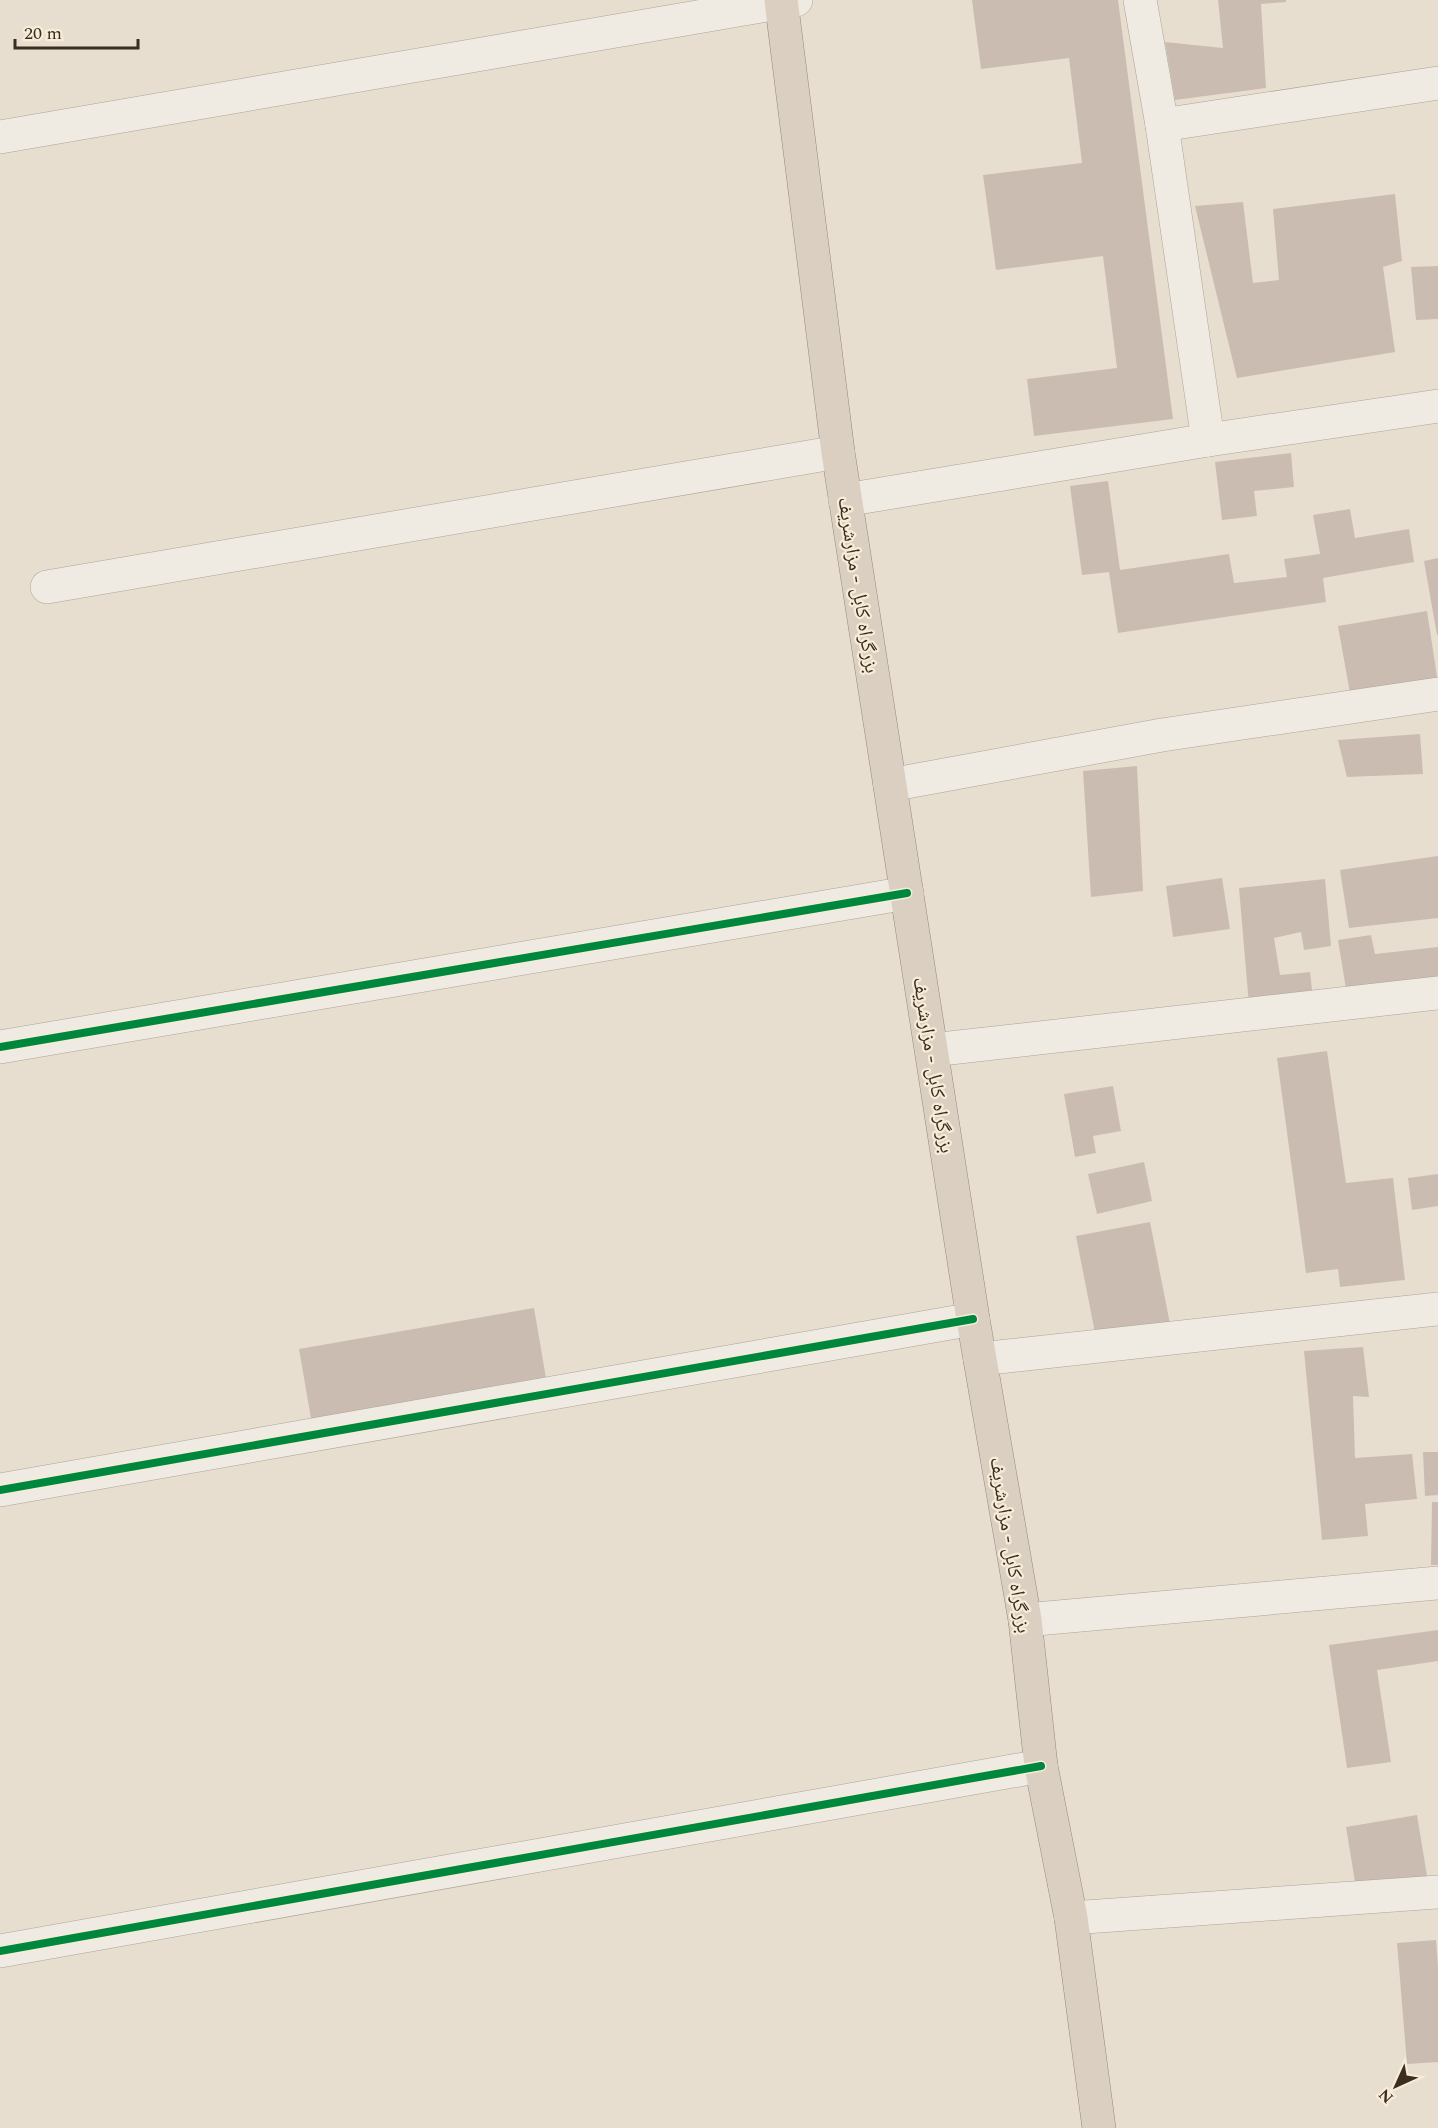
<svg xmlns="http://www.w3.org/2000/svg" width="1438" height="2128" viewBox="0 0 1438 2128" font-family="Spectral,'Noto Naskh Arabic',serif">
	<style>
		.building { fill: #cbbcb1 }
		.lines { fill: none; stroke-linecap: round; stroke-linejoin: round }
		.minor-casing { stroke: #ada498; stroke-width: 34 }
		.highway-casing { stroke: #92897f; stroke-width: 34 }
		.minor { stroke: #efeae2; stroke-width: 33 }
		.highway { stroke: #dacfc1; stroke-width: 33 }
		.cycleway-casing { stroke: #f7ecd7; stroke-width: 11 }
		.cycleway { stroke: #00873e; stroke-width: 8 }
		.labels { text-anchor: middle; stroke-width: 4.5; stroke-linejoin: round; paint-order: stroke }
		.street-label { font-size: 20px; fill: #3d2c20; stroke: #f7ecd7 }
	</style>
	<rect width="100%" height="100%" fill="#e7ded0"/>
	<g class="building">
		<polygon points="972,0 1118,0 1173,419 1034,436 1027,379 1117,368 1103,256 996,270 983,175 1082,163 1069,58 981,69"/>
		<polygon points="1218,0 1286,0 1286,2 1261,4 1266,88 1175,100 1165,42 1223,48"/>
		<polygon points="1395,194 1402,261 1383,267 1395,352 1237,378 1195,206 1243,202 1253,283 1279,280 1273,209"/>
		<polygon points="1438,266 1438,319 1416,320 1411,267"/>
		<polygon points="1291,453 1294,487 1254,491 1257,516 1222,520 1215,462"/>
		<polygon points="1108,481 1120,570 1229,554 1234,583 1287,577 1284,559 1320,554 1313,515 1350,509 1355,538 1409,529 1414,562 1323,578 1326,602 1118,633 1109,572 1082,575 1070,486"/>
		<polygon points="1438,558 1438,635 1437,635 1424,561"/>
		<polygon points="1427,611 1438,683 1351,699 1338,626"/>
		<polygon points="1420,734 1423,774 1347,777 1338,740"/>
		<polygon points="1137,766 1143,891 1091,897 1083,771"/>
		<polygon points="1438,856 1438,918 1349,928 1340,870"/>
		<polygon points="1222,878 1230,929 1173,937 1166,886"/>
		<polygon points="1325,879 1331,946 1304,950 1301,932 1274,938 1280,975 1310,972 1313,998 1249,1005 1239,888"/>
		<polygon points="1371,935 1375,954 1438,947 1438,981 1346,989 1338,940"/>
		<polygon points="1327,1051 1346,1183 1393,1178 1405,1280 1340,1287 1338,1269 1306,1273 1277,1058"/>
		<polygon points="1113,1086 1121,1131 1093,1136 1096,1153 1075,1157 1064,1094"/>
		<polygon points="1144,1162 1152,1201 1097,1214 1088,1174"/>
		<polygon points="1438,1174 1438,1206 1412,1210 1408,1178"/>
		<polygon points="1150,1222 1170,1324 1096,1338 1076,1236"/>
		<polygon points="534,1308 547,1384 312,1424 299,1349"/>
		<polygon points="1363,1347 1369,1397 1353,1396 1355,1458 1412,1454 1417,1499 1365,1504 1368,1536 1322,1540 1304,1351"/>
		<polygon points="1423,1452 1438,1452 1438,1495 1425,1496"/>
		<polygon points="1432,1502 1438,1502 1438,1565 1431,1565"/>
		<polygon points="1438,1630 1438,1661 1377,1670 1391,1762 1347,1768 1329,1645"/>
		<polygon points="1417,1815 1428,1882 1357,1894 1346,1827"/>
		<polygon points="1436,1940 1438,1968 1438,2062 1407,2064 1397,1943"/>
	</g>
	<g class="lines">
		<g class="minor-casing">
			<g id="minor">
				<polyline points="1140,0 1162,125 1208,440"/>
				<polyline points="1162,125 1438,83"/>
				<polyline points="0,137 796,0"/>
				<polyline points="845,500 1208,440 1438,406"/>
				<polyline points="47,587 838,452"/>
				<polyline points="890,785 1162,735 1438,694"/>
				<polyline points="0,1047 907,893"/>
				<polyline points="932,1050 1438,993"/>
				<polyline points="980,1359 1438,1309"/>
				<polyline points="0,1490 973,1319"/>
				<polyline points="1025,1620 1438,1583"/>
				<polyline points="1071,1918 1438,1892"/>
				<polyline points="0,1951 1041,1766"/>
			</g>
		</g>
		<g class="highway-casing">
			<polyline id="highway" points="781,0 838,452 973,1319 1025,1620 1041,1766 1071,1918 1099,2128"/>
		</g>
		<use href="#minor" class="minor"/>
		<use href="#highway" class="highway"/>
		<g class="cycleway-casing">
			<g id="cycleway">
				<polyline points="0,1047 907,893"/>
				<polyline points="0,1490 973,1319"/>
				<polyline points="0,1951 1041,1766"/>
			</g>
		</g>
		<use href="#cycleway" class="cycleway"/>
	</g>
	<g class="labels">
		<g class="street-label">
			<text transform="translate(859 585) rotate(81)" y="7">بزرگراه کابل - مزارشریف</text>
			<text transform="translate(934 1065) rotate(81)" y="7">بزرگراه کابل - مزارشریف</text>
			<text transform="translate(1011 1545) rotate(81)" y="7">بزرگراه کابل - مزارشریف</text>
		</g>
	</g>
	<g transform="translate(1396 2086) rotate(225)" stroke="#f7ecd7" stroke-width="4.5" paint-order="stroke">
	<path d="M0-4.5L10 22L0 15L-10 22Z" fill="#3d2c20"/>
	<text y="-9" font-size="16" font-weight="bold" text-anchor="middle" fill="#3d2c20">N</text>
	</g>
	<path d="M15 39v9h123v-9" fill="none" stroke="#3d2c20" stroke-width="3"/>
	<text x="24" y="39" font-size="18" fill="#3d2c20" stroke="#f7ecd7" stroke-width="4.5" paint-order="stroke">20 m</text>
</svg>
